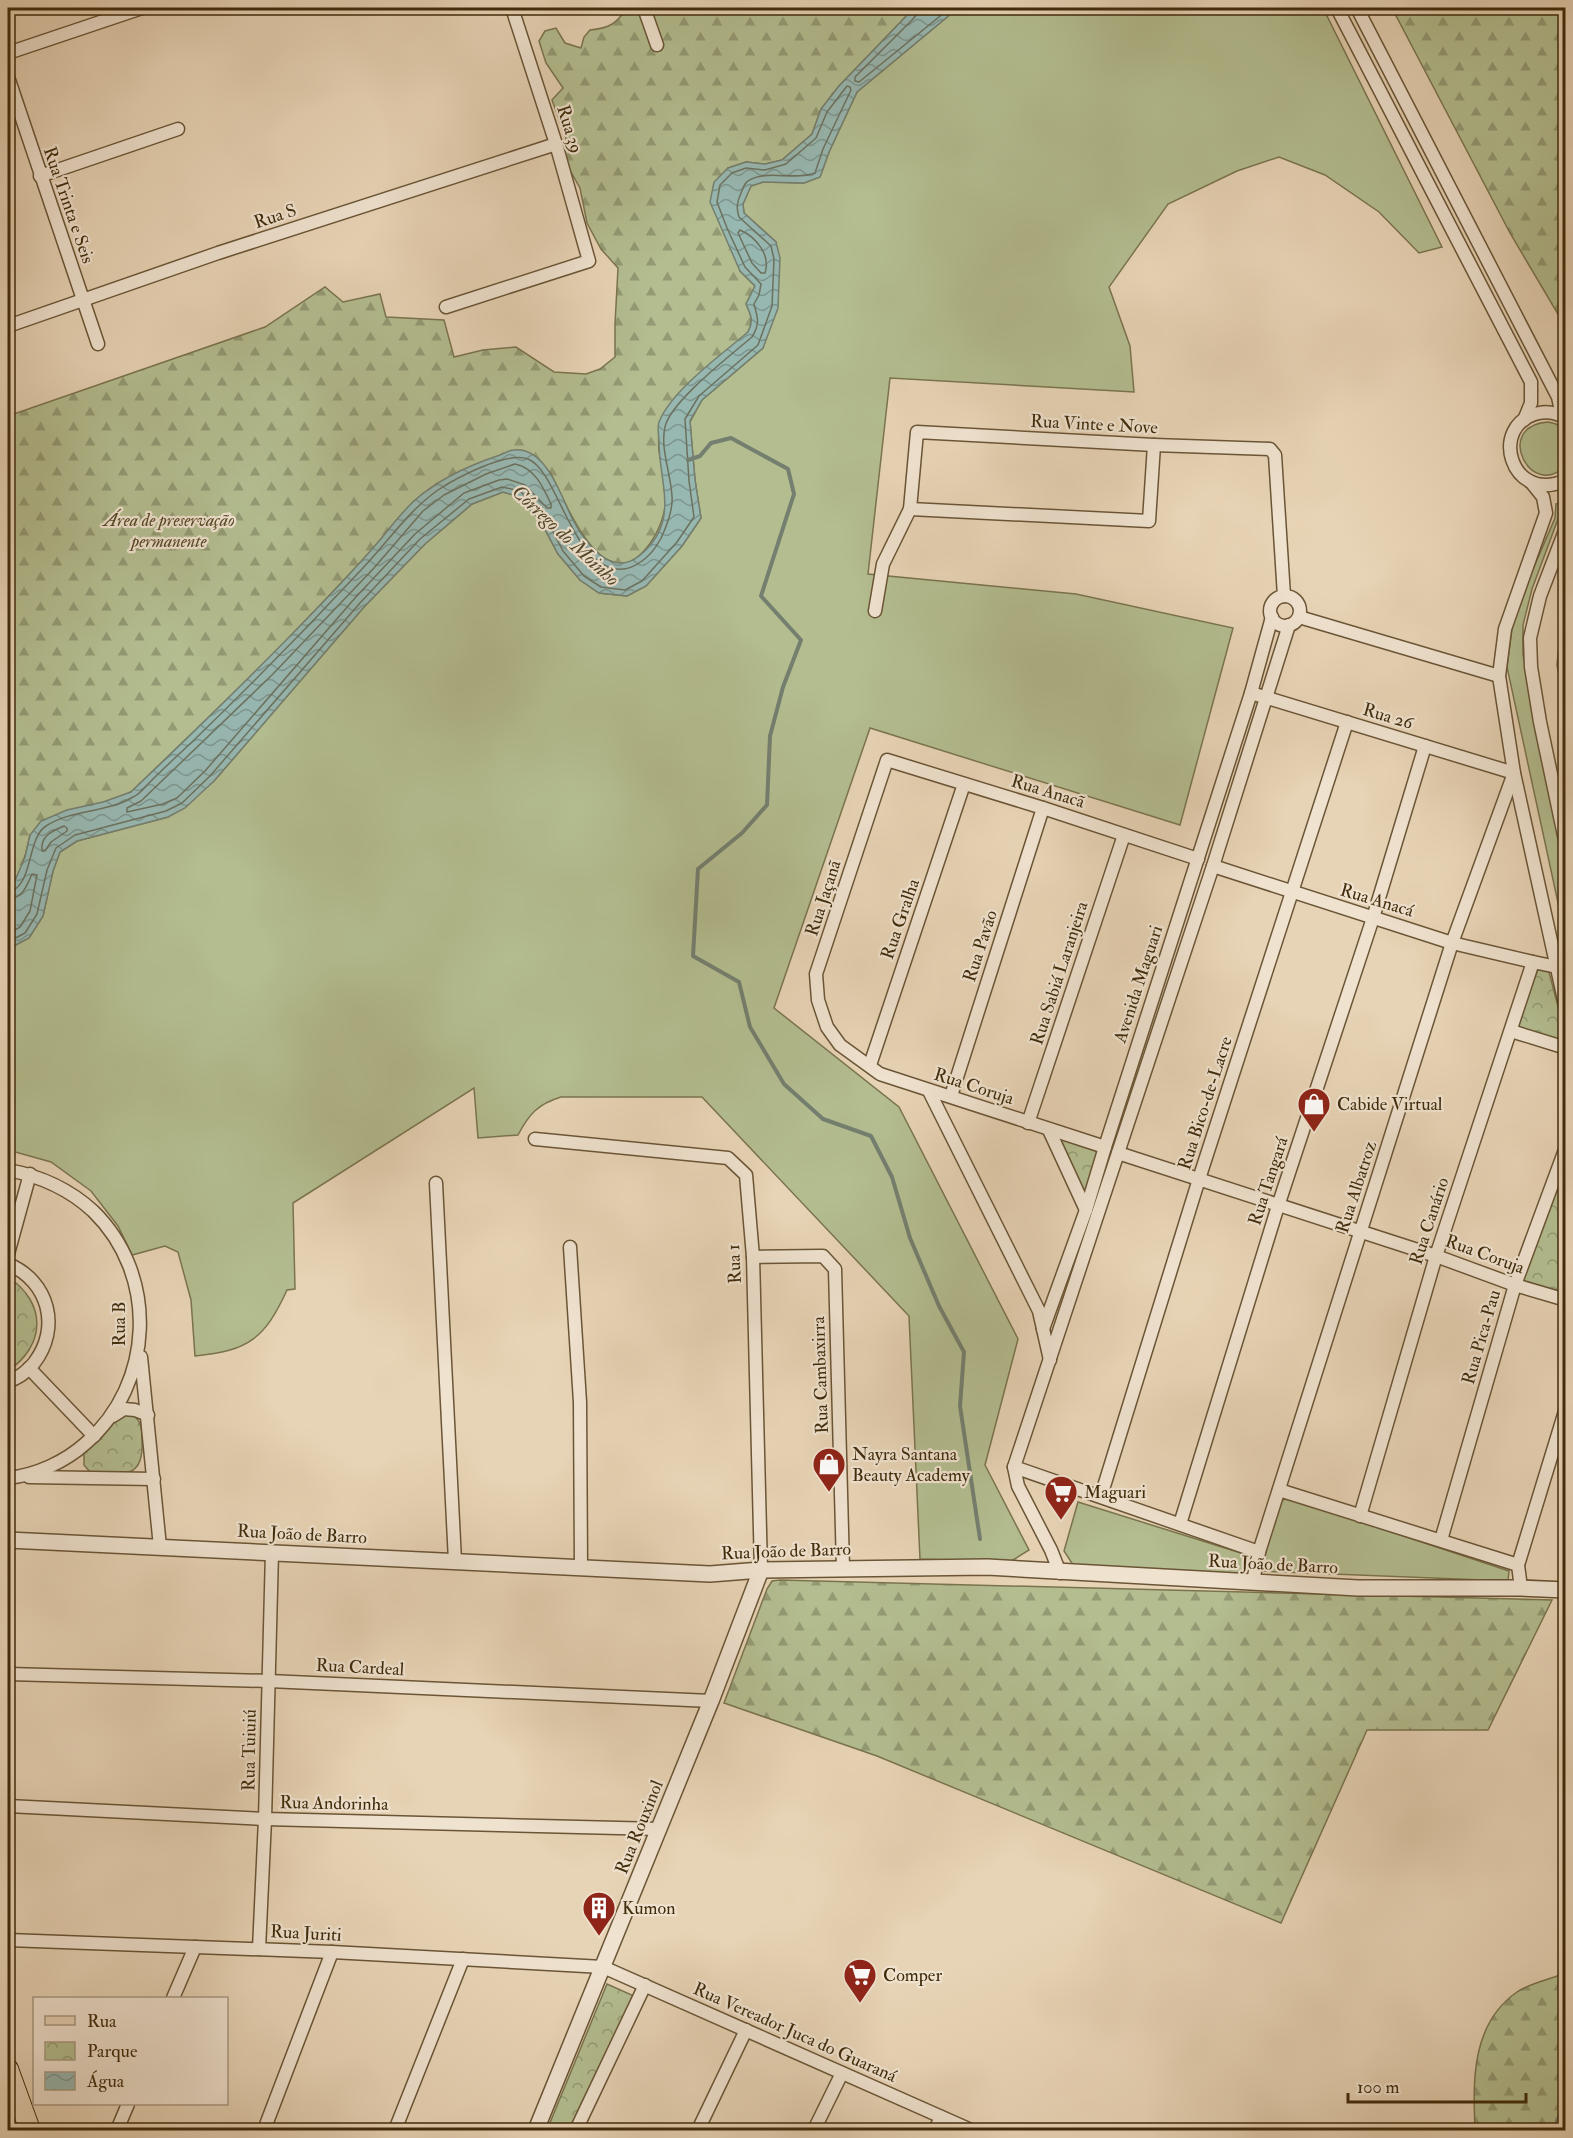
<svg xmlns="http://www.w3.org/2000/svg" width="1573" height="2138" viewBox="0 0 1573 2138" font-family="'IM FELL Double Pica',serif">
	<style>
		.grass { fill: #b3bd90; stroke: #7a744e; stroke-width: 1.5 }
		.forest { fill: url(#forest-firs); stroke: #7a744e; stroke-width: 1.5 }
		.park { fill: url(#park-crowns); stroke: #7a744e; stroke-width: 1.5 }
		.water { fill: url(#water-waves); stroke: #747f6f; stroke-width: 1.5 }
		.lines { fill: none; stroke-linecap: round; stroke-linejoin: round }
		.shore { stroke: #6c715e; stroke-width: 1.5 }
		.stream { stroke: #747f6f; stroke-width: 4 }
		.minor-casing { stroke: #6a5536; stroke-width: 15 }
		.tertiary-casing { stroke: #6a5536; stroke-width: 18 }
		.primary-casing { stroke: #402b0b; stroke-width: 22 }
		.minor { stroke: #efe2cf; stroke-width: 12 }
		.tertiary { stroke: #efe2cf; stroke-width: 15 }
		.primary { stroke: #e7d3b5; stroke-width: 20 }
		.labels { text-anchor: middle; stroke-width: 4.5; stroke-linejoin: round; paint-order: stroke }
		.street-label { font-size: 18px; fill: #402b0b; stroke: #efe2cf }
		.park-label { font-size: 18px; font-style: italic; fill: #574826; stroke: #efe2cf }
		.poi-label { font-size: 18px; fill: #402b0b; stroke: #efe2cf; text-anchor: start }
		.water-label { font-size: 20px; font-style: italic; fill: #51472c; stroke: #efe2cf }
	</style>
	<defs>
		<pattern id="forest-firs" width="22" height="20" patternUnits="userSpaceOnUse" patternTransform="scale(1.5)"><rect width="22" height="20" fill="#b3bd90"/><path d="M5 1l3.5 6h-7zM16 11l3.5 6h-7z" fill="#939a74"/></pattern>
		<pattern id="park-crowns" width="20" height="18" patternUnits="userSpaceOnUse" patternTransform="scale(1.5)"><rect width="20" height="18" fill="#b3bd90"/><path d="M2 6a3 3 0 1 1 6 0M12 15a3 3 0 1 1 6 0" fill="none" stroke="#939a74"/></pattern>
		<pattern id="water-waves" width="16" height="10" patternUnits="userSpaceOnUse" patternTransform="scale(1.5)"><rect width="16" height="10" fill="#97b7b1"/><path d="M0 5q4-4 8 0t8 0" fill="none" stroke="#7d958e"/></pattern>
	</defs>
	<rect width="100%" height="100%" fill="#e7d3b5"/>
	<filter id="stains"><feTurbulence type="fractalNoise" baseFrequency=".00333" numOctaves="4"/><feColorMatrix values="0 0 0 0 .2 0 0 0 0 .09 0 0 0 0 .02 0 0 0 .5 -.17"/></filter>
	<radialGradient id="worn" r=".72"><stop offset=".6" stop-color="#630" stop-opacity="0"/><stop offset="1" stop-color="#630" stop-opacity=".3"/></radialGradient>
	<g class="grass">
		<path d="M958 8H1323L1442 247 1419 253 1379 212 1325 175 1279 157 1237 171 1168 204 1109 287 1130 346 1134 392 890 378 868 574 1076 594 1233 628 1180 825 870 728 774 1008 899 1107 1018 1339 985 1465 1029 1550 1010 1562 920 1559 909 1316 702 1097H561C538 1104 529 1114 518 1135L478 1138 474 1088 293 1203 295 1289 287 1290C265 1338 249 1351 195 1356L191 1300 178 1252 165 1246 132 1255 118 1226 91 1191 51 1162 8 1150V949L29 938 43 916 53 871 60 852 77 841 168 817 214 781 364 607 425 544 472 504 503 492 517 496 540 520 558 554 580 580 599 593 627 596 646 586 682 546 701 518 695 480 690 422 702 400 763 348 776 242 744 213 743 204 751 186 763 182 804 183 820 177 829 152 857 92Z"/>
		<path d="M1548 422 1556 424 1565 432 1566 465C1532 502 1492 426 1548 422Z"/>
		<polygon points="1564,503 1532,589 1523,625 1523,655 1565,860 1565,935 1507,667 1513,621 1521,597 1555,518 1556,504"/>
		<polygon points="1289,1498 1509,1571 1508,1581 1259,1571 1280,1501"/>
		<path d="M1078 1502 1241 1553C1247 1561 1244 1567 1239 1574L1075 1568 1064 1551Z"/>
	</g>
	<g class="forest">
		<path d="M627 8H914L839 86 821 109 812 134 782 160 765 164 746 162 728 168 740 271 755 286 746 304C751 315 754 321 748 332L659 424C659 433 658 442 659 451 661 467 668 486 666 502 663 523 656 539 641 554 599 594 564 498 550 472L414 501 364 559 263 665 131 792 30 835C26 853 22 876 8 888V416L265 327 325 287 343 302 380 294 386 317 444 320 454 357 483 350 516 347 554 372 586 374 600 369 615 357V324L618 268 601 249 587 223 580 188 563 158 567 141 552 100 563 88 546 63 539 41 545 31 556 28 565 43 581 48 584 37 590 30C610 28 616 24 627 8Z"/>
		<polygon points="1392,8 1565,8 1565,326 1510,233"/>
		<polygon points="1565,603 1566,603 1565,710 1557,665 1562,613"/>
		<polygon points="780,1580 1552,1600 1488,1730 1367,1730 1281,1923 877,1756 724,1703 767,1589 772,1581"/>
		<path d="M1560 1975 1566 1976 1565 2130H1475C1473 2081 1471 2024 1517 1992 1528 1984 1547 1980 1560 1975Z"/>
	</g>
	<g class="park">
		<polygon points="1538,969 1549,972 1565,1033 1565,1042 1517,1028"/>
		<polygon points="1058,1138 1099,1152 1087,1200"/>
		<polygon points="1565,1151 1565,1299 1517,1285"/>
		<path d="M8 1277C47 1303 46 1345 8 1371Z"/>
		<path d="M124 1414 133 1415C142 1422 142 1430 142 1441 144 1481 121 1474 90 1472L84 1465V1452L116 1418Z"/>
		<polygon points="607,1984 634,1996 571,2130 547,2130"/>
	</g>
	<path class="water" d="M914 8H958L857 92 829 152 820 177 804 183 763 182 751 186 743 204 744 213 776 242 780 258 778 308 763 348 702 400 690 421 695 480 701 518 682 546 646 586 627 596 599 593 580 580 558 554 540 520 517 496 503 492 472 504 425 544 364 607 214 781 185 808 168 817 77 841 60 852 53 871 43 916 29 938 8 949V888L14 883 25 857 30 835 41 821 67 810 103 802 131 792C197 729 263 665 326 599 344 580 362 561 379 541 390 528 401 513 414 501 438 479 470 465 500 455 504 453 510 450 514 450 547 447 561 497 573 520 585 543 611 578 639 556 681 522 659 484 659 442 659 436 657 428 659 422 672 390 721 355 748 332 754 321 751 315 746 304L755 286 740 271 710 202 714 182 728 168 746 162 765 164 782 160 812 134 821 109 839 86Z"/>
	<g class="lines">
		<g class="shore">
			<polyline points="918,8 918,13 912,20 855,77 855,81 859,82 950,8"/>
			<path d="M740 230C756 237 771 255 765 273H761L752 263 738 233Z"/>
			<path d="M515 464C535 468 543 487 551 504V508H547L525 485 507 479 499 480 464 493 415 534 355 598 205 771 177 798 163 804 127 812V808L141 801 272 675 374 568 423 511 444 495 486 474Z"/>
			<path d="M64 826 67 828V831L51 842 45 851H42C40 836 52 831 64 826Z"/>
			<path d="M8 892C34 887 26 839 46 826 72 809 107 813 133 797 140 794 145 787 150 782 164 768 178 755 192 742 250 686 307 628 362 569 387 543 408 511 438 490 456 478 507 451 528 459 555 470 567 544 604 565 617 572 630 570 642 561 652 554 661 541 665 529 669 519 673 507 672 496 671 474 660 449 665 427 670 402 731 355 752 337 760 324 758 318 754 304L759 295 761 284 745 267 727 228 717 202 720 185 732 173 746 168 765 170 786 164 816 138 827 112 847 86 850 87 851 90 823 149 815 173C795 181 765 169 748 181 744 183 743 189 741 193 737 202 736 208 739 217L771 246 774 259 772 306 758 345 699 396 685 419 689 481 694 517 677 542 642 581 625 590 601 587 584 576 563 551 545 517 520 491 502 487 469 499 420 539 360 603 210 776 182 803 166 811 75 835 56 848 47 870 37 914 25 933 8 942"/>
			<path d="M8 899C23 898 26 887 32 874L37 875 30 911 20 927 8 934"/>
		</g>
		<g class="stream">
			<polyline points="688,460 700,456 711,443 731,438 788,469 794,494 761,596 801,640 783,687 770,736 767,805 742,833 698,869 693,956 739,982 750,1027 784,1084 823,1119 871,1136 892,1177 910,1238 939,1306 964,1352 960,1406 980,1539"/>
			<polyline points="1557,2130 1557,2121 1566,2103"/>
		</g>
		<g class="minor-casing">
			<g id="minor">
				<polyline points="644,8 657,45"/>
				<polyline points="1337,8 1531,382 1531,403 1524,420"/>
				<polyline points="1357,8 1558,397 1562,416"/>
				<polyline points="8,53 142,8"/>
				<polyline points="8,77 98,344"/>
				<polyline points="40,176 178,129"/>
				<polyline points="446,307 589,261 556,144 512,8"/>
				<polyline points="8,326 218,253 556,144"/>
				<path d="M1566 418C1557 413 1548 411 1539 413 1487 424 1511 506 1566 480"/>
				<polyline points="1531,482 1543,497 1546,513 1505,629 1499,676 1514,773 1566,1009"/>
				<polyline points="910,509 1149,521 1154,445"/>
				<polyline points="1566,528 1540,596 1530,638 1531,667 1540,722 1566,845"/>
				<circle cx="1285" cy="611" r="15"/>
				<polyline points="875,611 883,564 910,509 917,432 1154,445 1270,449 1275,455 1284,596"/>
				<polyline points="1299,617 1499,676"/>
				<polyline points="1251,693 1514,773 1452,943 1259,1552 1253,1581"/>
				<polyline points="1213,866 1452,943 1533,962"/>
				<polyline points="1511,1031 1566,1048"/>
				<polyline points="870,1065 964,784"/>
				<polyline points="929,1091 1039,1311 1050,1360"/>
				<polyline points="951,1096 1043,808"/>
				<polyline points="1028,1123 1124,835"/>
				<polyline points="1049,1130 1086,1210"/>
				<polyline points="535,1139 728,1158 746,1175 753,1257 761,1570"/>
				<polyline points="1105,1147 880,1074 840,1045 827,1027 818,1000 816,974 887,760 1043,808 1198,859"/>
				<polyline points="1118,1153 1436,1256 1515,1285 1566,1300"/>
				<path d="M8 1170C40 1176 69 1189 93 1211 159 1275 154 1384 86 1443 65 1462 36 1475 8 1478"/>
				<polyline points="436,1183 455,1561"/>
				<polyline points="570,1247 580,1402 581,1567"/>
				<polyline points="8,1254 30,1174"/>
				<polyline points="753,1257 823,1256 835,1269 843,1568"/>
				<path d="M8 1264C49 1281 61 1328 34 1363 28 1371 17 1379 8 1381"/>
				<polyline points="1043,1329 1086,1210 1105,1147 1251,693 1272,617"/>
				<polyline points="141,1357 160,1547"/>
				<polyline points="29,1368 94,1436"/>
				<polyline points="113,1416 124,1409 135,1410 148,1415"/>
				<polyline points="1014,1467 1259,1552"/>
				<polyline points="29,1477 154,1479"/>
				<polyline points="1279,1490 1518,1565"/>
				<polyline points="1101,1496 1199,1179 1347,722"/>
				<polyline points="1360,1516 1436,1256 1533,962 1557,967"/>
				<polyline points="1180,1524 1278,1206 1373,918 1425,746"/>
				<polyline points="1441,1540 1515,1285 1566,1147"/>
				<polyline points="1060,1573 1051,1550 1018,1486 1014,1467 1213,866 1289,625"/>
				<polyline points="1521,1588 1518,1565 1566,1408"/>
				<polyline points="8,1674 269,1681 711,1701"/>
				<polyline points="8,1806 265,1819 659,1829"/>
				<polyline points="8,1940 332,1952 603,1967 971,2130"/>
				<polyline points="259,1949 265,1819 272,1552"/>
				<polyline points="173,1998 195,1947"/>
				<polyline points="117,2130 128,2104"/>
				<polyline points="264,2130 332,1952"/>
				<polyline points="395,2130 463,1959"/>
				<polyline points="576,2130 645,1985"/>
				<polyline points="698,2130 746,2030"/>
				<polyline points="814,2130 842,2073"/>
				<polyline points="935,2130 941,2117"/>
			</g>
		</g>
		<g class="tertiary-casing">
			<g id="tertiary">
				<polyline points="8,1540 710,1574 761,1570 987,1567 1358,1588 1521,1588 1566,1590"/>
				<polyline points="536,2130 711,1701 761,1570"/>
			</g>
		</g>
		<g class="primary-casing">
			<polyline id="primary" points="8,2069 30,2130"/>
		</g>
		<use href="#minor" class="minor"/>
		<use href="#tertiary" class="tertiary"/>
		<use href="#primary" class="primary"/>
	</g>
	<defs>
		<g id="shop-pin" transform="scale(1.725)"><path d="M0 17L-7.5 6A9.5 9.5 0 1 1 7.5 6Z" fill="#8f2418" stroke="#efe2cf"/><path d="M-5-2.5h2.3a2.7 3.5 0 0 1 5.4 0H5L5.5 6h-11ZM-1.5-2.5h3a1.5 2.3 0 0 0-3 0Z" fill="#fff"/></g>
		<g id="supermarket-pin" transform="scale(1.725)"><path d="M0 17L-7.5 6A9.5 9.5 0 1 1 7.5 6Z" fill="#8f2418" stroke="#efe2cf"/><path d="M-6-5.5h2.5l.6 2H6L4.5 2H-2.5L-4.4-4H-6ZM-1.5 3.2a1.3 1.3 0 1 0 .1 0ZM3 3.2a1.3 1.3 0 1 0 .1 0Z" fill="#fff"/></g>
		<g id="building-pin" transform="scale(1.725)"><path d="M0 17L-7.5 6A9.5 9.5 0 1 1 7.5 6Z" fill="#8f2418" stroke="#efe2cf"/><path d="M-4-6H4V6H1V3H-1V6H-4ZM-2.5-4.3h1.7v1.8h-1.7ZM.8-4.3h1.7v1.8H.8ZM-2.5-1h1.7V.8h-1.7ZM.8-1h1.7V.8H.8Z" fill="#fff"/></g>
	</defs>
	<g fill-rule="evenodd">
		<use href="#shop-pin" x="1314" y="1104"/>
		<use href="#shop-pin" x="829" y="1464"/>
		<use href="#supermarket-pin" x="1061" y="1492"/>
		<use href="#building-pin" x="599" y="1908"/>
		<use href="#supermarket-pin" x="860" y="1975"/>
	</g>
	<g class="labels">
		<g class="street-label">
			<text transform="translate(570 129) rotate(73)" y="6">Rua 39</text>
			<text transform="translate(69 205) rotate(71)" y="6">Rua Trinta e Seis</text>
			<text transform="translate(275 216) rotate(-18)" y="6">Rua S</text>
			<text transform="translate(1094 424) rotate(3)" y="6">Rua Vinte e Nove</text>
			<text transform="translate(1388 716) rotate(17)" y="6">Rua 26</text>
			<text transform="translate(1048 791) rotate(17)" y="6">Rua Anacã</text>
			<text transform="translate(823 898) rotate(-72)" y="6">Rua Jaçanã</text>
			<text transform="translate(1377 900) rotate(17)" y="6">Rua Anacá</text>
			<text transform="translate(900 919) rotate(-71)" y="6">Rua Gralha</text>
			<text transform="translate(980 946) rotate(-72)" y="6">Rua Pavão</text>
			<text transform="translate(1059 973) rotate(-72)" y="6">Rua Sabiá Laranjeira</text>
			<text transform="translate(1138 984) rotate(-72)" y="6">Avenida Maguari</text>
			<text transform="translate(974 1086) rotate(18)" y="6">Rua Coruja</text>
			<text transform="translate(1205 1103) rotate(-72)" y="6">Rua Bico-de-Lacre</text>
			<text transform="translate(1268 1181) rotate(-72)" y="6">Rua Tangará</text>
			<text transform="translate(1356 1187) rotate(-72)" y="6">Rua Albatroz</text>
			<text transform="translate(1429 1221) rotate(-72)" y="6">Rua Canário</text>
			<text transform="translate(1485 1254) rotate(20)" y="6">Rua Coruja</text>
			<text transform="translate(734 1264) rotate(-93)" y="6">Rua 1</text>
			<text transform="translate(119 1324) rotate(-90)" y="6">Rua B</text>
			<text transform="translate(1481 1337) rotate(-74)" y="6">Rua Pica-Pau</text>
			<text transform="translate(820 1375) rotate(-92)" y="6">Rua Cambaxirra</text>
			<text transform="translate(302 1534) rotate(3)" y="6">Rua João de Barro</text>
			<text transform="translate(786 1551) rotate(-2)" y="6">Rua João de Barro</text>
			<text transform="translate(1273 1564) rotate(3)" y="6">Rua João de Barro</text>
			<text transform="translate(360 1667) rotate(3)" y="6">Rua Cardeal</text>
			<text transform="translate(249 1750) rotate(-89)" y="6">Rua Tuiuiú</text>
			<text transform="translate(334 1803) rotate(1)" y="6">Rua Andorinha</text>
			<text transform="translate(639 1827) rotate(-68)" y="6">Rua Rouxinol</text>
			<text transform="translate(306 1933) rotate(3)" y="6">Rua Juriti</text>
			<text transform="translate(795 2032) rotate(24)" y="6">Rua Vereador Juca do Guaraná</text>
		</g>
		<g class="park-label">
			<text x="169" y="526">Área de preservação<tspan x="169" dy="21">permanente</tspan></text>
		</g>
		<g class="poi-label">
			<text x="1337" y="1110">Cabide Virtual</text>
			<text x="852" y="1460">Nayra Santana<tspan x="852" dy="21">Beauty Academy</tspan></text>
			<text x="1084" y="1498">Maguari</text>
			<text x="622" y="1914">Kumon</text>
			<text x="883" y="1981">Comper</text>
		</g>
		<g class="water-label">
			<text transform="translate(566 535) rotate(43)" y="7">Córrego do Moinho</text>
		</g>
	</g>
	<rect width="1573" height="2138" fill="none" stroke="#e7d3b5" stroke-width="30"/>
	<rect x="9" y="9" width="1555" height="2120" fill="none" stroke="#402b0b" stroke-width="3"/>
	<rect x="15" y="15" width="1543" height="2108" fill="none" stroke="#402b0b" stroke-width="1.5"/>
	<rect x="33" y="1997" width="195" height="108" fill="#efe2cf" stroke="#a99981" stroke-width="1.5"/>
	<rect x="45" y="2016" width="30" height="9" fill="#e7d3b5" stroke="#a99981" stroke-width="1.5"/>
	<text x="87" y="2027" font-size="18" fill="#402b0b">Rua</text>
	<rect x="45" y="2042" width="30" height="18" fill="url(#park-crowns)" stroke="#a99981" stroke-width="1.5"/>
	<text x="87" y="2057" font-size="18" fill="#402b0b">Parque</text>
	<rect x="45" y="2072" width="30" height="18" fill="url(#water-waves)" stroke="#a99981" stroke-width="1.5"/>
	<text x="87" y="2087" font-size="18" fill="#402b0b">Água</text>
	<path d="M1348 2093v9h178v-9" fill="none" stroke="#402b0b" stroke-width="3"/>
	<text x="1357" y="2093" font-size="18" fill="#402b0b" stroke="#efe2cf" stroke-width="4.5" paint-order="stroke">100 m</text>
	<rect width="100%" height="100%" filter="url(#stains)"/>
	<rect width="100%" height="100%" fill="url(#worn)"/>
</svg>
